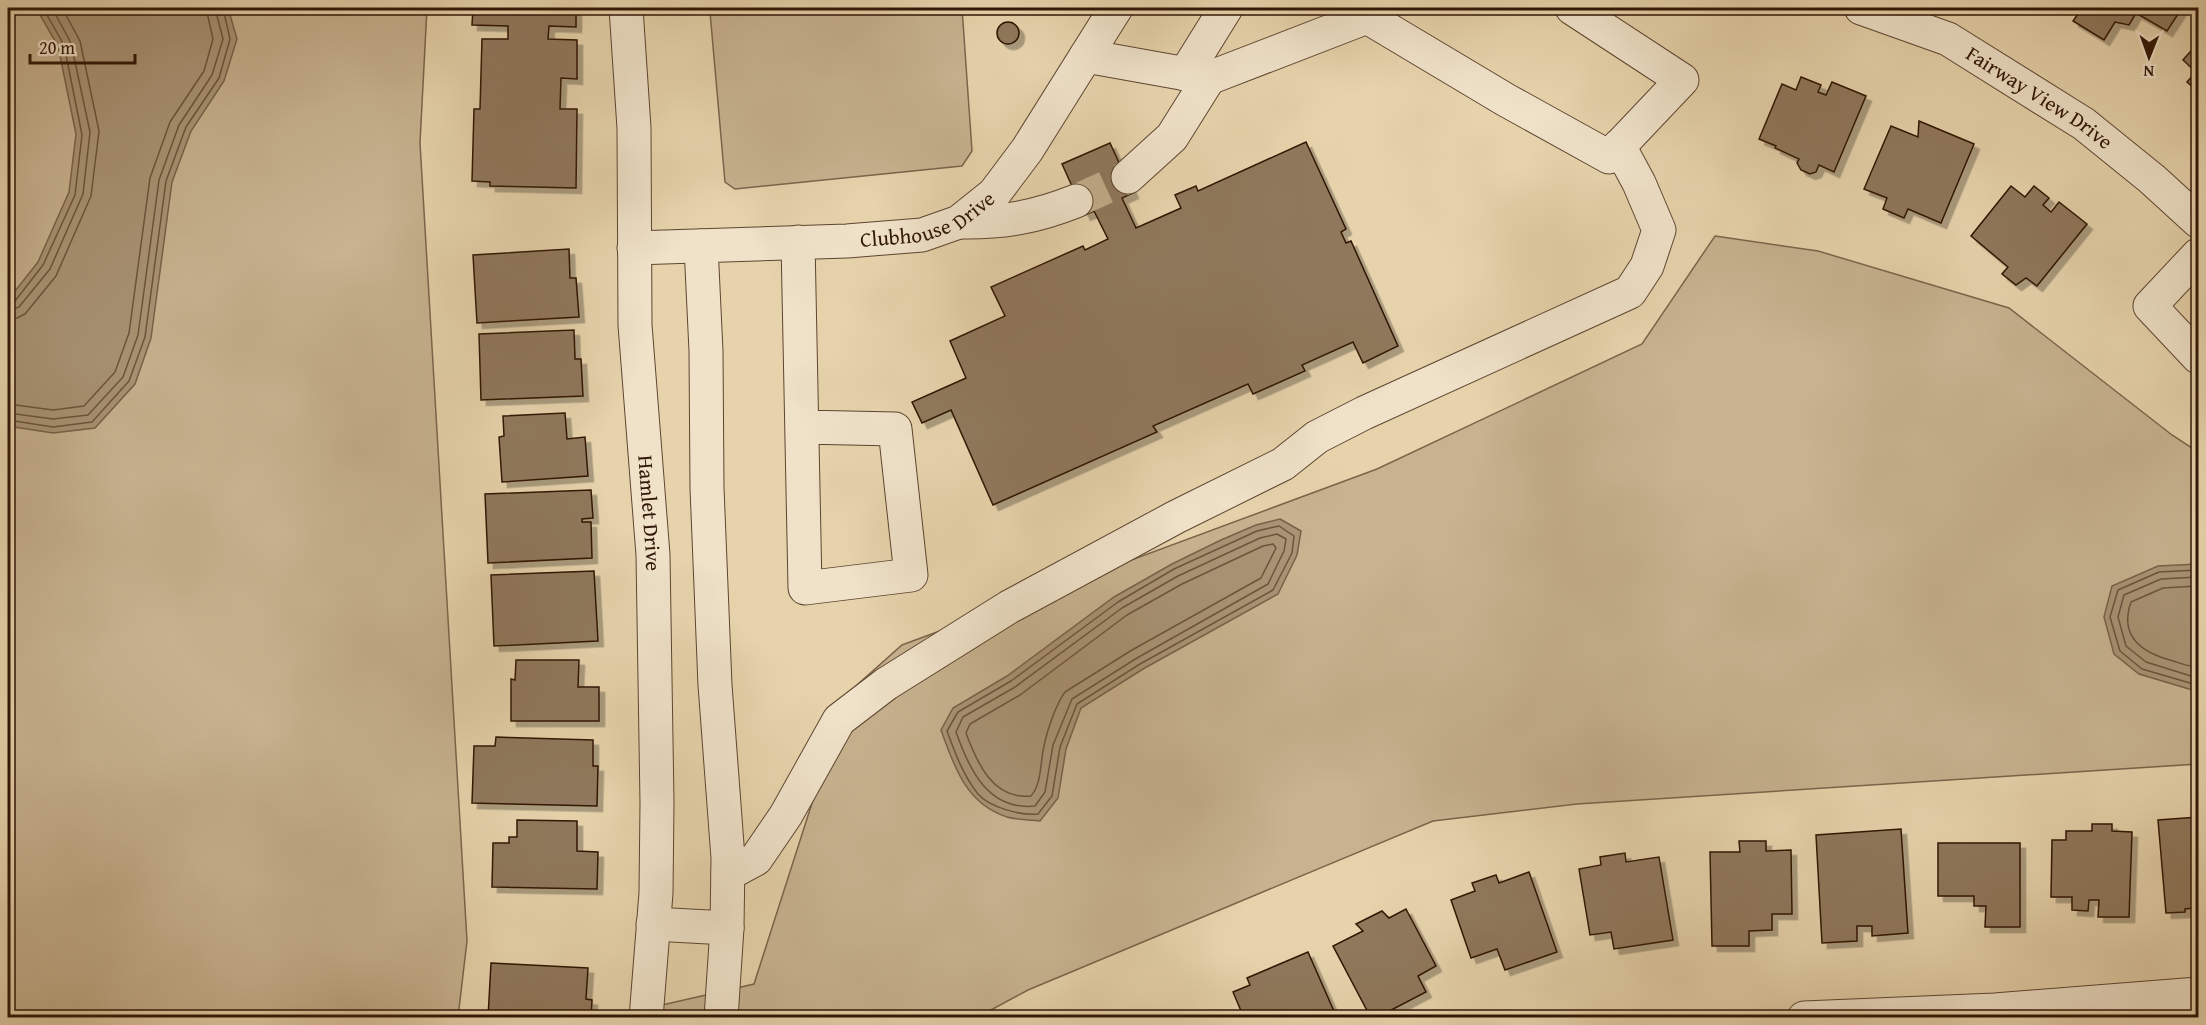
<svg xmlns="http://www.w3.org/2000/svg" width="2206" height="1025" viewBox="0 0 2206 1025" font-family="'Gentium Book Plus',serif">
	<style>
		.green { fill: #c7b390; stroke: #7c644b; stroke-width: 1.5 }
		.water { fill: #a89374; stroke: #786148; stroke-width: 1.5 }
		.lines { fill: none; stroke-linecap: round; stroke-linejoin: round }
		.shore { stroke: #6c543d; stroke-width: 1.5 }
		.building { fill: #8f785c; stroke: #301606; stroke-width: 1.5; filter: url(#shadow) }
		.minor-tunnel { stroke: #c2ad8b; stroke-width: 33; stroke-dasharray: 33 16; stroke-linecap: butt }
		.minor-casing { stroke: #5e4530; stroke-width: 35 }
		.minor { stroke: #efe2c9; stroke-width: 33 }
		.labels { text-anchor: middle; stroke-width: 6; stroke-linejoin: round; paint-order: stroke }
		.street-label { font-size: 21px; fill: #301606; stroke: #efe2c9 }
	</style>
	<defs>
		<filter id="shadow"><feDropShadow dx="5.5" dy="5.5" stdDeviation="0" flood-color="#0004"/></filter>
	</defs>
	<rect width="100%" height="100%" fill="#e6d3ac"/>
	<filter id="stains"><feTurbulence type="fractalNoise" baseFrequency=".00333" numOctaves="4"/><feColorMatrix values="0 0 0 0 .2 0 0 0 0 .09 0 0 0 0 .02 0 0 0 .5 -.17"/></filter>
	<radialGradient id="worn" r=".72"><stop offset=".6" stop-color="#630" stop-opacity="0"/><stop offset="1" stop-color="#630" stop-opacity=".3"/></radialGradient>
	<g class="green">
		<polygon points="8,8 427,8 420,143 467,941 458,1017 8,1017"/>
		<polygon points="713,8 962,8 972,151 962,166 735,189 725,182 710,12"/>
		<polygon points="1715,236 1818,251 2009,308 2172,435 2198,452 2198,764 1577,804 1433,821 1028,990 978,1017 630,1018 631,1012 754,984 847,694 902,645 1377,469 1642,344"/>
	</g>
	<g class="water">
		<polygon points="36,8 228,8 237,39 224,81 191,131 172,182 151,338 135,384 95,428 53,433 8,426 8,300 38,262 69,192 76,134 58,46"/>
		<path d="M1280 519 1301 531 1297 555 1278 594 1143 669 1081 708 1066 749 1058 798 1040 821C1030 820 1017 820 1007 817 966 804 954 766 941 730L953 708 1007 676 1114 597 1172 564 1221 540 1256 525Z"/>
		<polygon points="2198,564 2198,690 2189,689 2139,674 2114,654 2104,617 2112,586 2158,566"/>
	</g>
	<g class="lines">
		<g class="shore">
			<polyline points="8,303 15,301 43,265 75,195 82,135 64,45 43,8"/>
			<polyline points="8,311 19,307 50,269 83,194 90,132 71,43 52,8"/>
			<polyline points="8,320 17,318 25,314 56,276 91,196 99,131 80,41 62,8"/>
			<polyline points="8,404 53,410 84,406 115,372 129,333 150,178 170,122 204,71 213,39 206,8"/>
			<polyline points="8,413 53,419 88,415 123,377 138,335 159,180 179,125 212,75 223,39 215,8"/>
			<polyline points="8,420 53,427 92,422 129,381 145,337 166,181 186,127 219,78 230,39 223,8"/>
			<path d="M1279 526 1294 536 1292 553 1273 590 1140 664 1077 704 1060 747 1052 796 1038 814C1021 816 989 807 978 794 963 775 955 753 947 731L958 712 1011 681 1118 602 1174 569 1257 531Z"/>
			<path d="M1277 534 1286 539 1284 551 1268 584 1137 658 1072 699 1053 745 1045 792 1035 806C988 811 969 769 956 732L963 717 1015 687 1122 608 1178 576 1260 538Z"/>
			<path d="M1273 544 1276 548 1261 578 1132 650 1065 692C1056 704 1047 731 1044 746 1040 763 1042 783 1031 796 993 800 977 763 966 733L970 724 1020 695 1127 615 1182 584 1263 546Z"/>
			<polyline points="2198,570 2159,572 2118,590 2110,617 2120,651 2142,669 2190,683 2198,684"/>
			<polyline points="2198,577 2161,579 2124,595 2118,617 2126,646 2146,662 2191,676 2198,676"/>
			<path d="M2198 586 2163 588 2131 602C2119 636 2141 652 2170 660 2180 663 2189 667 2198 667"/>
		</g>
	</g>
	<g class="building">
		<polygon points="473,8 576,8 576,27 549,26 548,39 577,40 577,79 561,78 560,109 577,109 576,188 490,186 490,182 472,181 474,109 480,109 482,39 508,39 508,26 472,25"/>
		<polygon points="2082,8 2182,8 2167,31 2136,13 2129,25 2115,22 2104,40 2073,21"/>
		<circle cx="1008" cy="33" r="11"/>
		<polygon points="2198,43 2198,92 2187,82 2196,72 2183,60"/>
		<polygon points="1801,77 1821,85 1818,92 1826,95 1832,82 1866,96 1834,172 1819,165 1816,172 1810,174 1801,170 1797,163 1799,159 1775,148 1776,146 1759,139 1782,84 1796,90"/>
		<polygon points="1919,121 1974,144 1941,223 1908,209 1904,218 1883,209 1887,198 1864,189 1891,126 1918,137"/>
		<polygon points="1306,142 1346,229 1341,232 1346,243 1351,241 1398,346 1363,363 1353,342 1302,365 1305,371 1253,394 1248,384 1153,426 1157,432 993,505 951,410 922,423 912,402 966,378 950,341 1005,316 991,287 1083,246 1085,250 1108,239 1094,211 1085,215 1062,164 1110,143 1133,193 1122,198 1136,228 1181,208 1175,195 1196,186 1198,191"/>
		<polygon points="2011,186 2025,197 2034,186 2049,198 2043,205 2051,212 2059,202 2087,224 2037,286 2026,278 2016,285 2002,274 2008,267 1971,236"/>
		<polygon points="569,249 570,278 576,278 579,317 477,323 473,255"/>
		<polygon points="574,330 575,359 581,359 583,396 481,400 479,334"/>
		<polygon points="565,413 567,439 585,437 588,476 502,482 499,437 504,436 503,416"/>
		<polygon points="591,490 593,518 582,519 582,522 591,522 592,558 488,563 485,494"/>
		<polygon points="594,571 598,641 494,646 491,575"/>
		<polygon points="516,660 579,660 578,687 599,687 599,721 511,721 511,679 515,680"/>
		<polygon points="496,737 593,740 593,766 598,766 597,806 472,803 474,746 495,746"/>
		<polygon points="2198,817 2198,900 2193,898 2193,908 2185,909 2185,912 2166,913 2158,820"/>
		<polygon points="517,820 577,821 577,851 598,852 597,889 492,887 493,843 509,843 509,837 517,837"/>
		<polygon points="2092,824 2112,824 2112,831 2132,832 2129,917 2098,917 2099,900 2089,900 2088,911 2072,910 2072,897 2051,897 2052,840 2066,840 2066,831 2092,831"/>
		<polygon points="1901,829 1908,933 1872,936 1872,926 1857,926 1857,941 1822,943 1816,835"/>
		<polygon points="1739,841 1766,841 1766,851 1791,850 1792,914 1772,914 1772,930 1749,931 1749,946 1712,946 1710,852 1740,852"/>
		<polygon points="1938,843 2020,843 2020,927 1985,927 1986,906 1974,906 1974,896 1938,896"/>
		<polygon points="1625,853 1626,862 1659,857 1673,940 1614,949 1611,932 1590,935 1579,869 1601,865 1600,857"/>
		<polygon points="1529,872 1557,952 1505,970 1497,949 1471,958 1451,900 1475,891 1472,883 1496,875 1499,883"/>
		<polygon points="1406,909 1436,966 1418,976 1426,992 1376,1018 1371,1018 1333,946 1363,931 1356,924 1382,911 1389,918"/>
		<polygon points="1308,952 1337,1018 1244,1018 1233,992 1250,985 1247,978"/>
		<polygon points="491,963 588,968 586,999 592,1000 591,1018 488,1018"/>
	</g>
	<g class="lines">
		<polyline class="minor-tunnel" points="1076,201 1128,177"/>
		<g class="minor-casing">
			<g id="minor">
				<path id="s1" d="M626 8 634 128 635 325 653 555 657 803 656 893 646 1018"/>
				<path id="s2" d="M1861 8 1948 39 2084 124 2152 179 2198 221"/>
				<polyline points="1086,56 1209,78 1367,17 1506,100 1609,157 1682,80 1572,8"/>
				<polyline points="1185,74 1226,8"/>
				<polyline points="1128,177 1172,137 1209,78"/>
				<path d="M959 222C1003 223 1036 217 1076 201"/>
				<polyline points="798,242 805,588 911,575 895,429 802,427"/>
				<path id="s3" d="M634 248 847 241 922 235 959 222 994 194 1027 150 1116 8"/>
				<polyline points="2198,255 2150,306 2198,357"/>
				<polyline points="728,874 756,859 786,815 839,720 886,684 1009,607 1176,517 1283,464 1317,437 1364,413 1630,292 1647,266 1659,230 1639,183 1619,146"/>
				<polyline points="653,924 727,928 728,858 715,685 707,488 706,351 701,246"/>
				<polyline points="721,1018 727,928"/>
				<polyline points="1804,1018 1995,1010 2198,994"/>
			</g>
		</g>
		<use href="#minor" class="minor"/>
	</g>
	<g class="labels">
		<g class="street-label">
			<text dy="7" stroke="none"><textPath href="#s2" startOffset="201">Fairway View Drive</textPath></text>
			<text dy="7" stroke="none"><textPath href="#s3" startOffset="298">Clubhouse Drive</textPath></text>
			<text dy="7" stroke="none"><textPath href="#s1" startOffset="506">Hamlet Drive</textPath></text>
		</g>
	</g>
	<rect width="2206" height="1025" fill="none" stroke="#e6d3ac" stroke-width="30"/>
	<rect x="9" y="9" width="2188" height="1007" fill="none" stroke="#301606" stroke-width="3"/>
	<rect x="15" y="15" width="2176" height="995" fill="none" stroke="#301606" stroke-width="1.5"/>
	<g transform="translate(2149 57) rotate(181)" stroke="#efe2c9" stroke-width="4.5" paint-order="stroke">
	<path d="M0-4.5L10 22L0 15L-10 22Z" fill="#301606"/>
	<text y="-9" font-size="16" font-weight="bold" text-anchor="middle" fill="#301606">N</text>
	</g>
	<path d="M30 54v9h105v-9" fill="none" stroke="#301606" stroke-width="3"/>
	<text x="39" y="54" font-size="18" fill="#301606" stroke="#efe2c9" stroke-width="4.5" paint-order="stroke">20 m</text>
	<rect width="100%" height="100%" filter="url(#stains)"/>
	<rect width="100%" height="100%" fill="url(#worn)"/>
</svg>
